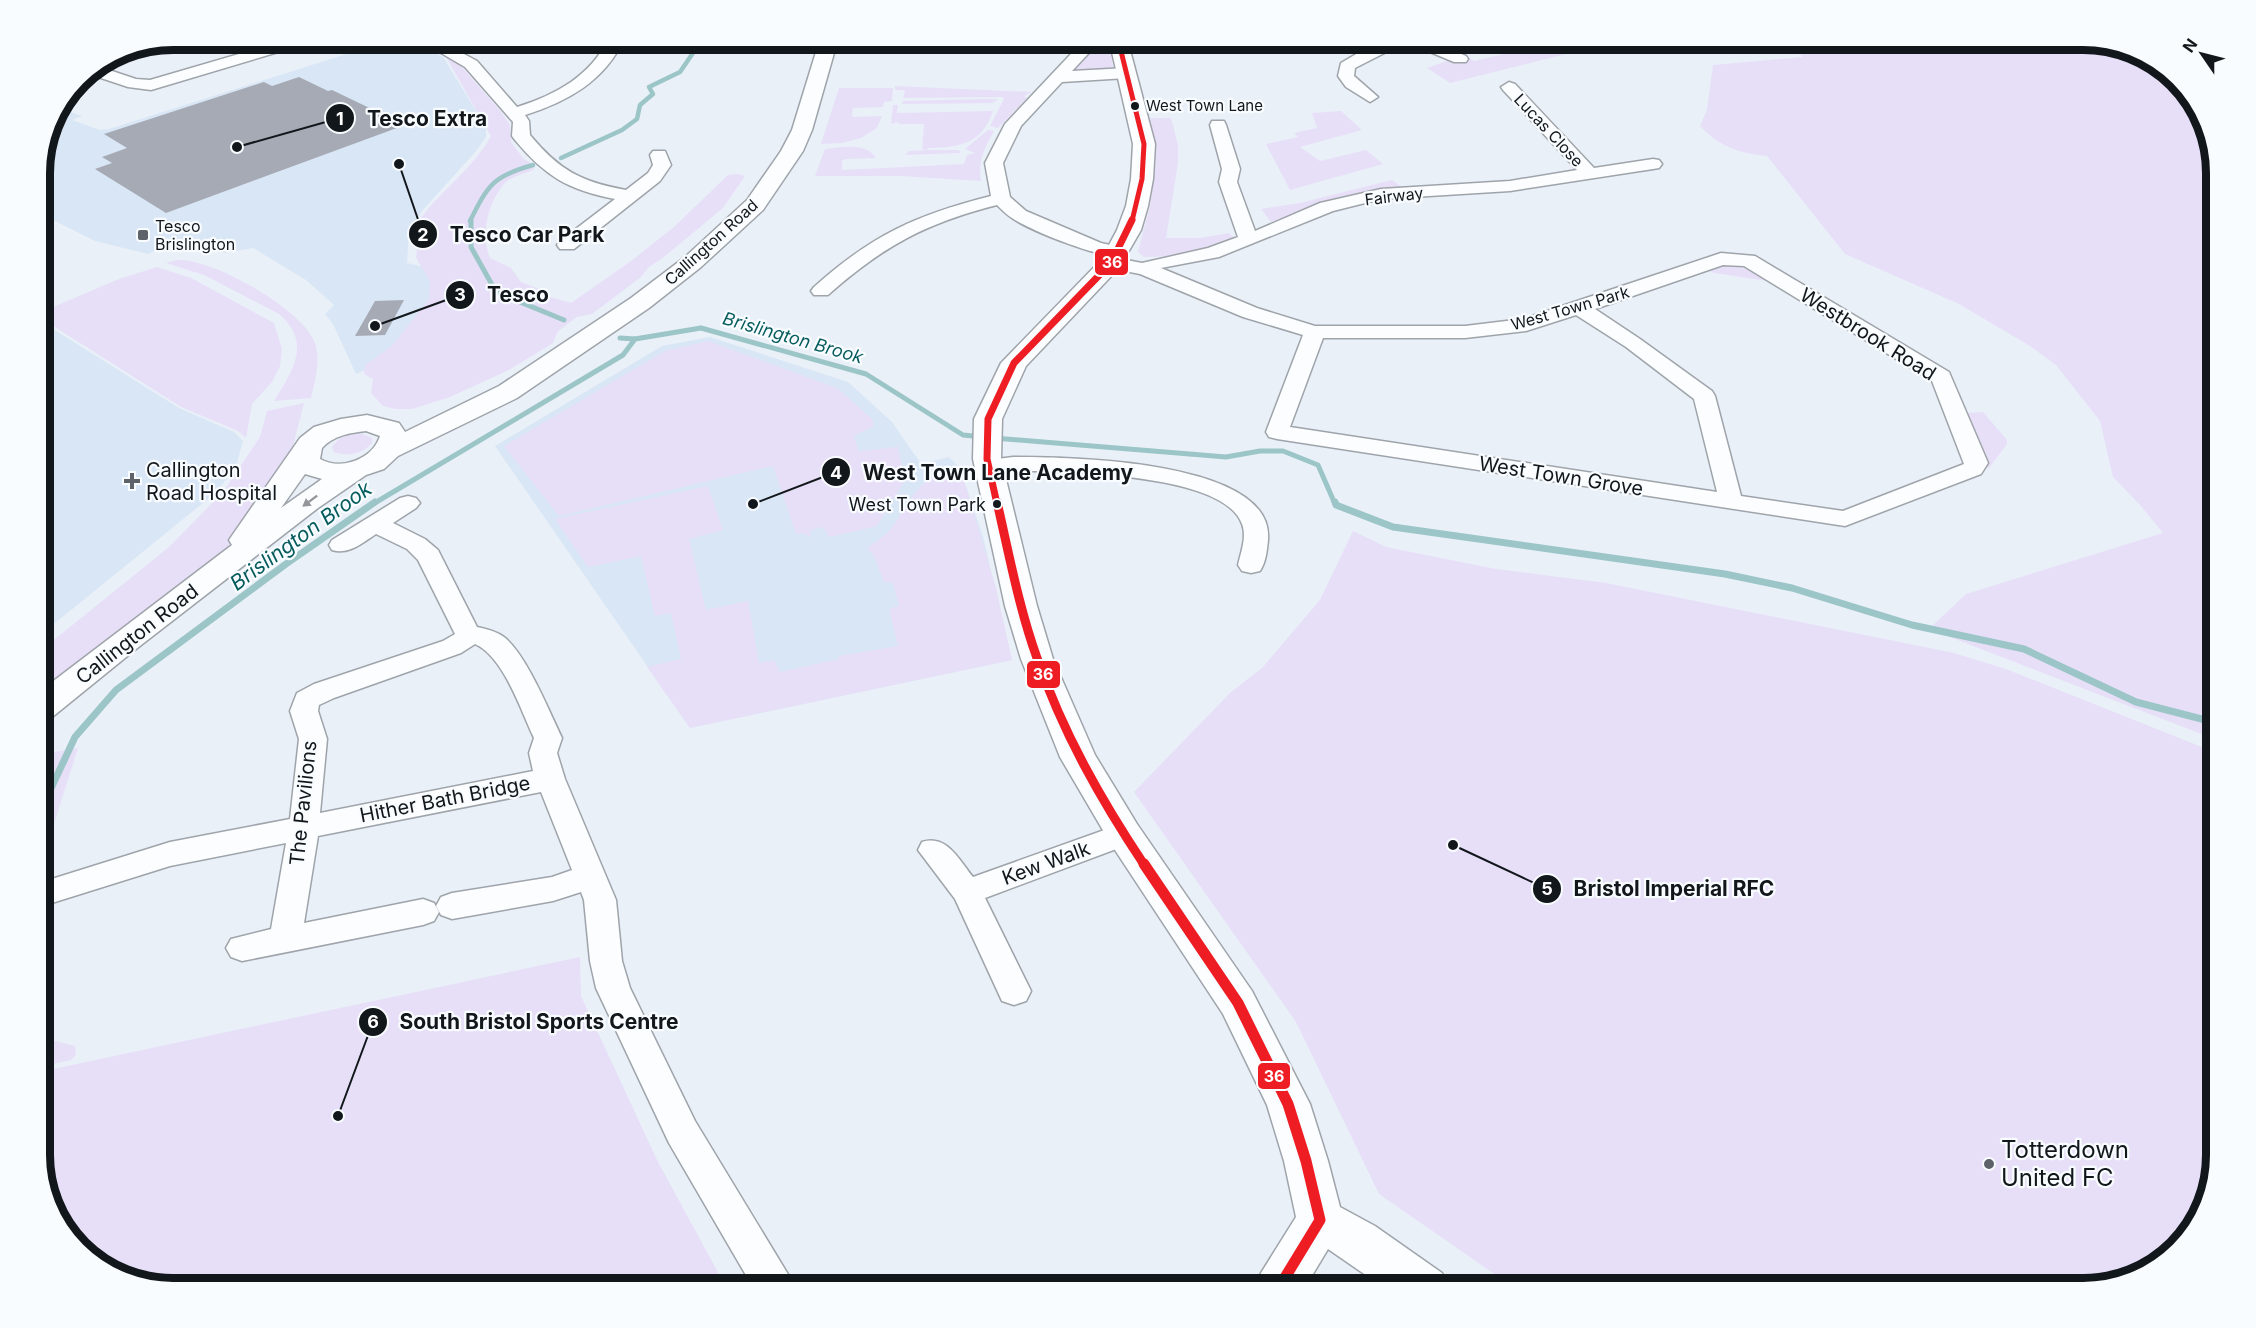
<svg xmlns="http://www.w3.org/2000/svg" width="2256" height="1328" viewBox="0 0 2256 1328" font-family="Inter,sans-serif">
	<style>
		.built { fill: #d9e6f5 }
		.green { fill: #e7dff8 }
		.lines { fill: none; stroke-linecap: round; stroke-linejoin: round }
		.stream-far2 { stroke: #9bc5c7; stroke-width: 4.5 }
		.stream-far1 { stroke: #9bc5c7; stroke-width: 5 }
		.stream { stroke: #9bc5c7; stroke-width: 7 }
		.building { fill: #a6aab5 }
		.street-casing { stroke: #9ea4aa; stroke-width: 3 }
		.secondary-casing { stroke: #9ea4aa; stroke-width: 3 }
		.primary-casing { stroke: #9ea4aa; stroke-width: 3 }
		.street { fill: #fcfdfe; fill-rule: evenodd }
		.secondary { fill: #fcfdfe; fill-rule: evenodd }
		.primary { fill: #fcfdfe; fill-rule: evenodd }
		.bus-1-far3-casing { stroke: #f9fcff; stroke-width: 8 }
		.bus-1-far2-casing { stroke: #f9fcff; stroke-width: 10 }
		.bus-1-far1-casing { stroke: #f9fcff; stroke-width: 14 }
		.bus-1-casing { stroke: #f9fcff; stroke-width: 16 }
		.bus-1-far3 { stroke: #ee1d23; stroke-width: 5 }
		.bus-1-far2 { stroke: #ee1d23; stroke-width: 7 }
		.bus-1-far1 { stroke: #ee1d23; stroke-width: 9 }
		.bus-1 { stroke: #ee1d23; stroke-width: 11 }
		.oneway { fill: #939698 }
		.bus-dot { fill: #12171c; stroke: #f9fcff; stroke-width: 2 }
		.poi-dot { fill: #5d6369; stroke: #f9fcff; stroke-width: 2 }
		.labels { text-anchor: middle; stroke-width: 4.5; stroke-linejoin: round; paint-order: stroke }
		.far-bus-label { font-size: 15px; fill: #12171c; stroke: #f9fcff; text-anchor: start }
		.far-street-label { font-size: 16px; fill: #12171c; stroke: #f9fcff }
		.far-poi-label { font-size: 16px; fill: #12171c; stroke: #f9fcff; text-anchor: start }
		.far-water-label { font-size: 18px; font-style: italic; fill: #065c5d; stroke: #f9fcff }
		.bus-label { font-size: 18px; fill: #12171c; stroke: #f9fcff; text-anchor: end }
		.street-label { font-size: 20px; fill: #12171c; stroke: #f9fcff }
		.poi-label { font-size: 20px; fill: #12171c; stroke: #f9fcff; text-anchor: start }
		.water-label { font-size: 21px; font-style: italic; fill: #065c5d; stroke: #f9fcff }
		.near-poi-label { font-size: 24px; fill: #12171c; stroke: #f9fcff; text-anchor: start }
		.rim { fill: none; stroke: #12171c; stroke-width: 8 }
		.leader { fill: none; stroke: #12171c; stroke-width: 2 }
		.callout-dot { fill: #12171c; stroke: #f9fcff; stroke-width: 2 }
		.mark-label { font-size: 18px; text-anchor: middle; font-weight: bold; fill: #fff }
		.callout-label { font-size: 21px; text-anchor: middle; font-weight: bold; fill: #12171c; stroke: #f9fcff; stroke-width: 4.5; stroke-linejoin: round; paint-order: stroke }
		.line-badge { stroke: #f9fcff; stroke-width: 2 }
		.badge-label { font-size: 16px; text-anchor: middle; font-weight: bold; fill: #fff }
	</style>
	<rect width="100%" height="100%" fill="#e9f0f8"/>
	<g class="built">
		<polygon points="394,39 407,39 443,57 486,127 486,137 477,150 422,211 409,233 407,263 423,267 433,275 430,307 390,360 356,374 333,324 325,314 334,305 306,280 253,248 225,253 171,243 148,254 95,241 39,213 39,164 49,121 58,108 82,116 72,120 100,130 109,129"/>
		<polygon points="39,319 45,324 179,408 234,432 243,441 235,469 214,494 39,636"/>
		<polygon points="710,337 848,382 892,422 921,464 949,457 960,468 983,537 1012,660 690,728 495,446 662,346"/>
	</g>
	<g class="green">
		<polygon points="1100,39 1109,39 1113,67 1110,70 1075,72 1075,68"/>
		<polygon points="1479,39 1501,39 1514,45 1542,40 1551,45 1551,48 1547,49 1550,52 1573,46 1556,44 1549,39 1571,39 1590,48 1450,83 1427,68 1453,59 1451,52 1455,49 1474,61 1504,54"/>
		<path d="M1804 39H2084L2151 57 2199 105 2217 164V740L1929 629 1966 594 2163 533 2140 505 2113 477 2100 421 2056 365 2030 346 1959 304 1845 254 1767 156C1739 153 1720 147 1700 126L1707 110 1713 65 1803 57 1795 50Z"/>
		<path d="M449 55 455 59 501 112 510 125 511 142 523 158 535 166 533 170C524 174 509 177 503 185 488 204 480 235 490 258L511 268 521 282 542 290 550 297 571 303 631 261 674 227 728 175 738 174 745 176 723 208 664 257 649 267 641 277 592 314 577 317 558 331 553 343 509 370 450 397 412 409H395L383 406 371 393 373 379 364 374 365 365 392 346 429 299 430 281 416 258 419 230 415 227C436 193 472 171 491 136L446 57Z"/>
		<polygon points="895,86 1032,92 1024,96 1027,98 998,128 990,126 1004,99 1003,97 903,98 905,90 895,90"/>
		<polygon points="839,88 893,88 892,101 884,102 883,107 853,108 852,117 882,116 877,128 861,138 842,143 821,144"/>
		<polygon points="980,99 997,99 997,102 995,100 993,103 902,104 903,101"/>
		<path d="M893 105H898L897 113 993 111C982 144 959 148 928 148L927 150H959L960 153 905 155 909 151 927 150 922 149 924 124H900L897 122 891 124Z"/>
		<polygon points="1341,111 1362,130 1300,147 1320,161 1366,150 1383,164 1290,190 1266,144 1298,137 1294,133 1317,128 1312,113"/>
		<path d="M1150 118H1171L1178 145V163L1166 238H1199L1229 233 1234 238C1204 249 1176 258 1144 257L1138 252 1150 206 1156 163Z"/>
		<path d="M988 130 994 131C984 149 978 160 981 181L900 176H815L825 149C842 147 866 142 876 158L846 159 842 161V170L964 164 967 155 975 153 965 149Z"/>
		<polygon points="1392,180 1403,188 1336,200 1271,222 1261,209 1300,203"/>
		<path d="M177 260C211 257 304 310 315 343 321 360 315 381 311 398L274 401C292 372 313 343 279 314L204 275 166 263Z"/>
		<polygon points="1737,266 1756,272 1767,281 1715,273 1710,271 1717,267"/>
		<polygon points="157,267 191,278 274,323 282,349 280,366 272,382 252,404 246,438 238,431 181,407 39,317 39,313 119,279"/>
		<polygon points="708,341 837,388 872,419 874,426 854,436 858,451 898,447 905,480 877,526 829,537 823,527 810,530 811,537 802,533 796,534 773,466 559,516 504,446 665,351"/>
		<polygon points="304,403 293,446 229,545 208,567 39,701 39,652 169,547 223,492 260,437 267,411"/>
		<polygon points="1983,412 2007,440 2007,444 1989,468 1985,467 1985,455 1966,413"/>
		<path d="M360 433 372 438V443C362 454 348 457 334 452L332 447 340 438Z"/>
		<path d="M961 470 996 588 1012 660 690 728 647 667 681 659 671 613 655 616 641 556 588 567 555 519 708 486 723 530 689 539 706 610 748 601 759 663 774 660 780 672 839 659V656L898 646 889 609 899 606 893 583 884 582 873 554 867 548C874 543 883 537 889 531 915 499 913 476 961 470Z"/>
		<polygon points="1353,531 1386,547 1496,569 1606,583 1954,653 2006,669 2217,753 2217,1156 2199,1223 2151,1271 2084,1289 1516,1289 1379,1194 1296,1022 1134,792 1230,693 1262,668 1320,600"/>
		<polygon points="78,748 39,871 39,751 49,753"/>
		<polygon points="580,957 581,996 657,1160 727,1289 172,1289 105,1271 57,1223 39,1164 39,1072"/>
		<polygon points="55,1041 75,1046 76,1055 71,1060 39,1067 39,1044"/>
	</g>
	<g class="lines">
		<g class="stream-far2">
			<polyline points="561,158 622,130 637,119 640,105 653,94 649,87 680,72 697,47 688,39"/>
			<path d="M470 221C488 185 493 176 533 165"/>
		</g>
		<g class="stream-far1">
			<polyline points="471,220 471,247 496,292 564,320"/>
			<polyline points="620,338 635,339 701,328 866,374 963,435 983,437"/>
			<polyline points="994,438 1226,457 1260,451 1283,451 1318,465 1335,504"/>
			<polyline points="373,504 623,355 635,339"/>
		</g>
		<g class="stream">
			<polyline points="1335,502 1336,505 1393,527 1725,574 1792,588 1912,625 2024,649 2136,702 2217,723"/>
			<polyline points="39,814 75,737 116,690 286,564 375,502"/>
		</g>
	</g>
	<g class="building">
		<polygon points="299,77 328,91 332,90 405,125 166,213 95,169 112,163 102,157 127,148 104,134 264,82 272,86"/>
		<polygon points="404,300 385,335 355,336 375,301"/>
	</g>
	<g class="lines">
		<g class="street-casing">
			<g id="street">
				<polygon points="290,39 315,39 312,42 151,90 128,87 86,73 97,66 136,79 150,80"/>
				<path d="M417 39H436L477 61 517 107C555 95 591 76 608 39H624C605 81 567 102 525 115L529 121 530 135C559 170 581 182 626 190L648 173 653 165 650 155 653 151H665L671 165 660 181 574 249H560L557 245 560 241 615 199C568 190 545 176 515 140L512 136 513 122 465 67Z"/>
				<path d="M1085 39H1102L1072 71 1127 68 1135 73 1127 78 1062 82 1021 126 1003 163 1010 197 1026 211 1101 243 1124 248 1127 252 1124 256C1105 261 1029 230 1012 218 1007 215 1002 210 997 205 926 223 883 246 828 295H814L811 291 814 287C872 235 916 215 991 196L985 163 1005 124Z"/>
				<path d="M1296 39H1352L1371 47C1413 32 1426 40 1466 56L1468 59 1466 62H1454L1406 42 1355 68 1354 76 1378 97 1370 102 1346 87 1338 76 1341 63 1358 53C1342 46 1304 47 1296 39Z"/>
				<path d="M1509 82 1515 84 1594 168 1653 159 1659 160 1662 164 1659 168 1653 169 1510 191 1381 199 1333 211 1219 257 1161 268 1257 308 1315 326H1465L1523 319 1721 253 1755 256 1949 372 1988 463 1981 474 1845 526 1277 439 1269 437 1266 432 1303 335 1243 317 1140 274 1104 267 1101 263 1104 259 1111 257 1142 263 1208 248 1238 237 1219 182 1222 169 1210 125 1212 121H1224L1226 125 1240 169 1237 182 1255 231 1320 203 1381 189 1510 181 1577 170 1503 90 1501 87ZM1723 265 1744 266 1932 381 1964 464 1843 511 1741 496 1715 396 1712 391 1640 339 1595 309ZM1576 315 1626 347 1694 399 1717 492 1290 427 1323 338H1465L1526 331Z"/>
				<path d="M1013 457C1065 457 1275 459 1268 540 1267 550 1266 562 1260 571L1251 573 1242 571 1238 565C1241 552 1247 537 1242 524 1225 475 1076 472 1031 471 1015 471 997 475 981 471L977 466 981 461Z"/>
				<path d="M408 496 416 498 420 503 416 508 393 523 425 539 438 550 477 627C486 629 496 631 504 637 526 654 549 711 562 738L557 753 565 779 616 900 622 961 630 988 695 1121 789 1276 794 1289H754L669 1143 596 988 590 961 584 900 581 892 553 901 452 919 441 915 436 906 441 897 452 893 552 877 572 870 541 792 318 836 304 923 423 899 434 903 439 912 434 921 423 925 242 961 231 957 226 948 231 939 271 929 286 843 170 866 39 907V883L170 842 290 819 299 739 290 711 297 693 314 684 443 641 455 634 418 560 407 549 376 534C362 543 349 555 332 550L329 545 332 540 400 498ZM475 644C504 657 521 711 534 738L529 753 533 771 320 813 327 739 318 711 319 705 334 698 461 653Z"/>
				<path d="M1124 823 1135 826 1139 834 1135 842 985 898 1031 991 1026 1001 1014 1005 1002 1001 955 899 918 850 922 842C947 834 959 860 973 877Z"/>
			</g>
		</g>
		<g class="secondary-casing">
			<polygon id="secondary" points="1109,39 1127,39 1155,144 1153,179 1148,206 1141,230 1119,268 1026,366 1002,419 1001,459 1037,606 1053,659 1095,755 1137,824 1252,991 1310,1104 1328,1161 1340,1207 1375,1226 1442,1273 1449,1289 1386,1289 1328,1249 1304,1289 1254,1289 1261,1273 1296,1217 1284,1161 1267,1105 1223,1014 1111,844 1060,757 1021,659 1005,606 973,459 974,419 1001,363 1101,260 1117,230 1126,206 1131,179 1133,144"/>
		</g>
		<g class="primary-casing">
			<path id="primary" d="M820 39H838L812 130 803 151 763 210 701 267 649 308 517 398 398 456 384 469 366 475 318 508 136 649 51 718 39 722V692L232 545 229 540 300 438 314 427 341 419 367 415 399 423 405 432 499 386 631 298 685 257 747 200 781 151 792 130ZM366 431 380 436C373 459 341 471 320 459L322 448C334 435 350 433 366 431ZM305 474 322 479 281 508Z"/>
		</g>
		<use href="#street" class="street"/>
		<use href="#secondary" class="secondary"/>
		<use href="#primary" class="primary"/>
		<g class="bus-1-far3-casing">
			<polyline id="bus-1-far3" points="1118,39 1144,144 1142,179 1132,221"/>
		</g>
		<g class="bus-1-far2-casing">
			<polyline id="bus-1-far2" points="997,504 987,459 988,419 1014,363 1111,263 1132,220"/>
		</g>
		<g class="bus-1-far1-casing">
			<path id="bus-1-far1" d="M997 502C1009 554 1019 608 1037 658 1063 733 1101 800 1145 866"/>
		</g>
		<g class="bus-1-casing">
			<polyline id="bus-1" points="1144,864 1238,1003 1288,1104 1306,1161 1320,1220 1278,1289"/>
		</g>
		<use href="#bus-1-far3" class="bus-1-far3"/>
		<use href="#bus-1-far2" class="bus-1-far2"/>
		<use href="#bus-1-far1" class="bus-1-far1"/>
		<use href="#bus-1" class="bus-1"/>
	</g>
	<defs><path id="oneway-solid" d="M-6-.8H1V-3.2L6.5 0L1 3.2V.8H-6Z" transform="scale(1.5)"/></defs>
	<use class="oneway" href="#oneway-solid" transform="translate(310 501) rotate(143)"/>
	<g class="bus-dot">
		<circle cx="1135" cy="106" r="5"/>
		<circle cx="997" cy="504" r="5"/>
	</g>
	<g class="poi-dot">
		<rect x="137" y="229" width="12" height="12" rx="3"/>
		<path d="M129 472h6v6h6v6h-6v6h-6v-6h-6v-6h6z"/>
		<circle cx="1989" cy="1164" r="6"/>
	</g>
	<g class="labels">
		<g class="far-bus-label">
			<text x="1146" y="111">West Town Lane</text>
		</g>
		<g class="far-street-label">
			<text transform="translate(1549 130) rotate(47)" y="6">Lucas Close</text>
			<text transform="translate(1394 196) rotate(-7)" y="6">Fairway</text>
			<text transform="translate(711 242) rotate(-42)" y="6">Callington Road</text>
			<text transform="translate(1570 308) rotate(-16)" y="6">West Town Park</text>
		</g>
		<g class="far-poi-label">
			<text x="155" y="232">Tesco<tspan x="155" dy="18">Brislington</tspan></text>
		</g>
		<g class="far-water-label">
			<text transform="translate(793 338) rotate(16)" y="6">Brislington Brook</text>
		</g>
		<g class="bus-label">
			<text x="986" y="511">West Town Park</text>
		</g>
		<g class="street-label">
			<text transform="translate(1868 334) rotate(32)" y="7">Westbrook Road</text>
			<text transform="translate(1561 476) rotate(9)" y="7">West Town Grove</text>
			<text transform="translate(137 634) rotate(-38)" y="7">Callington Road</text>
			<text transform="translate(445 799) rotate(-11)" y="7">Hither Bath Bridge</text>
			<text transform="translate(303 803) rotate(-84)" y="7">The Pavilions</text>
			<text transform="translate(1046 863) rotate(-20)" y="7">Kew Walk</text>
		</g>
		<g class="poi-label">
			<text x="146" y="477">Callington<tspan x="146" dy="23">Road Hospital</tspan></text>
		</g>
		<g class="water-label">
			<text transform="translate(301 536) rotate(-36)" y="7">Brislington Brook</text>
		</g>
		<g class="near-poi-label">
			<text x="2001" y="1158">Totterdown<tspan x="2001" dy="28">United FC</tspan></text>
		</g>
	</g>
	<path d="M0 0H2256V1328H0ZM173 50H2083A123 123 0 0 1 2206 173V1155A123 123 0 0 1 2083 1278H173A123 123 0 0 1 50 1155V173A123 123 0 0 1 173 50Z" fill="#f9fcff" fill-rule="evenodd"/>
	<path class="rim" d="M173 50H2083A123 123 0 0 1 2206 173V1155A123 123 0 0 1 2083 1278H173A123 123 0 0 1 50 1155V173A123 123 0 0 1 173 50Z"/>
	<path class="leader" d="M237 147L340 118M399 164L423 234M375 326L460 295M753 504L836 472M1453 845L1547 889M338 1116L373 1022"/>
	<g class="callout-dot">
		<circle cx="237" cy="147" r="6"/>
		<circle cx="399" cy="164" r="6"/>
		<circle cx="375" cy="326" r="6"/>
		<circle cx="753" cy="504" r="6"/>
		<circle cx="1453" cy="845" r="6"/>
		<circle cx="338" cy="1116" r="6"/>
		<circle cx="340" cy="118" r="15"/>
		<circle cx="423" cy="234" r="15"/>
		<circle cx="460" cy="295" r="15"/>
		<circle cx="836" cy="472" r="15"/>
		<circle cx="1547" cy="889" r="15"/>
		<circle cx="373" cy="1022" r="15"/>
	</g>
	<g class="mark-label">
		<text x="340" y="125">1</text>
		<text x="423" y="241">2</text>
		<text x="460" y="301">3</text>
		<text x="836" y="479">4</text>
		<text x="1547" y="895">5</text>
		<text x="373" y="1028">6</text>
	</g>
	<g class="callout-label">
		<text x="427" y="126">Tesco Extra</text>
		<text x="527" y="242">Tesco Car Park</text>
		<text x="518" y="302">Tesco</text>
		<text x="998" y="480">West Town Lane Academy</text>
		<text x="1674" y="896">Bristol Imperial RFC</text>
		<text x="539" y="1029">South Bristol Sports Centre</text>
	</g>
	<g class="line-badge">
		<rect x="1094" y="248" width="35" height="28" rx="6" fill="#ee1d23"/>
		<rect x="1026" y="660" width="35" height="29" rx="6" fill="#ee1d23"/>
		<rect x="1257" y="1062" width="34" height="28" rx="6" fill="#ee1d23"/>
	</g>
	<g class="badge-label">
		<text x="1112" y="268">36</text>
		<text x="1043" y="680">36</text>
		<text x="1274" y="1082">36</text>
	</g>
	<g transform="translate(2202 54) rotate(305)" stroke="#f9fcff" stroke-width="4.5" paint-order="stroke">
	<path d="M0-4.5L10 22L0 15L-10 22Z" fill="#12171c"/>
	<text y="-9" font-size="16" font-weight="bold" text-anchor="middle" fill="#12171c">N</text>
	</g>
</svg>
